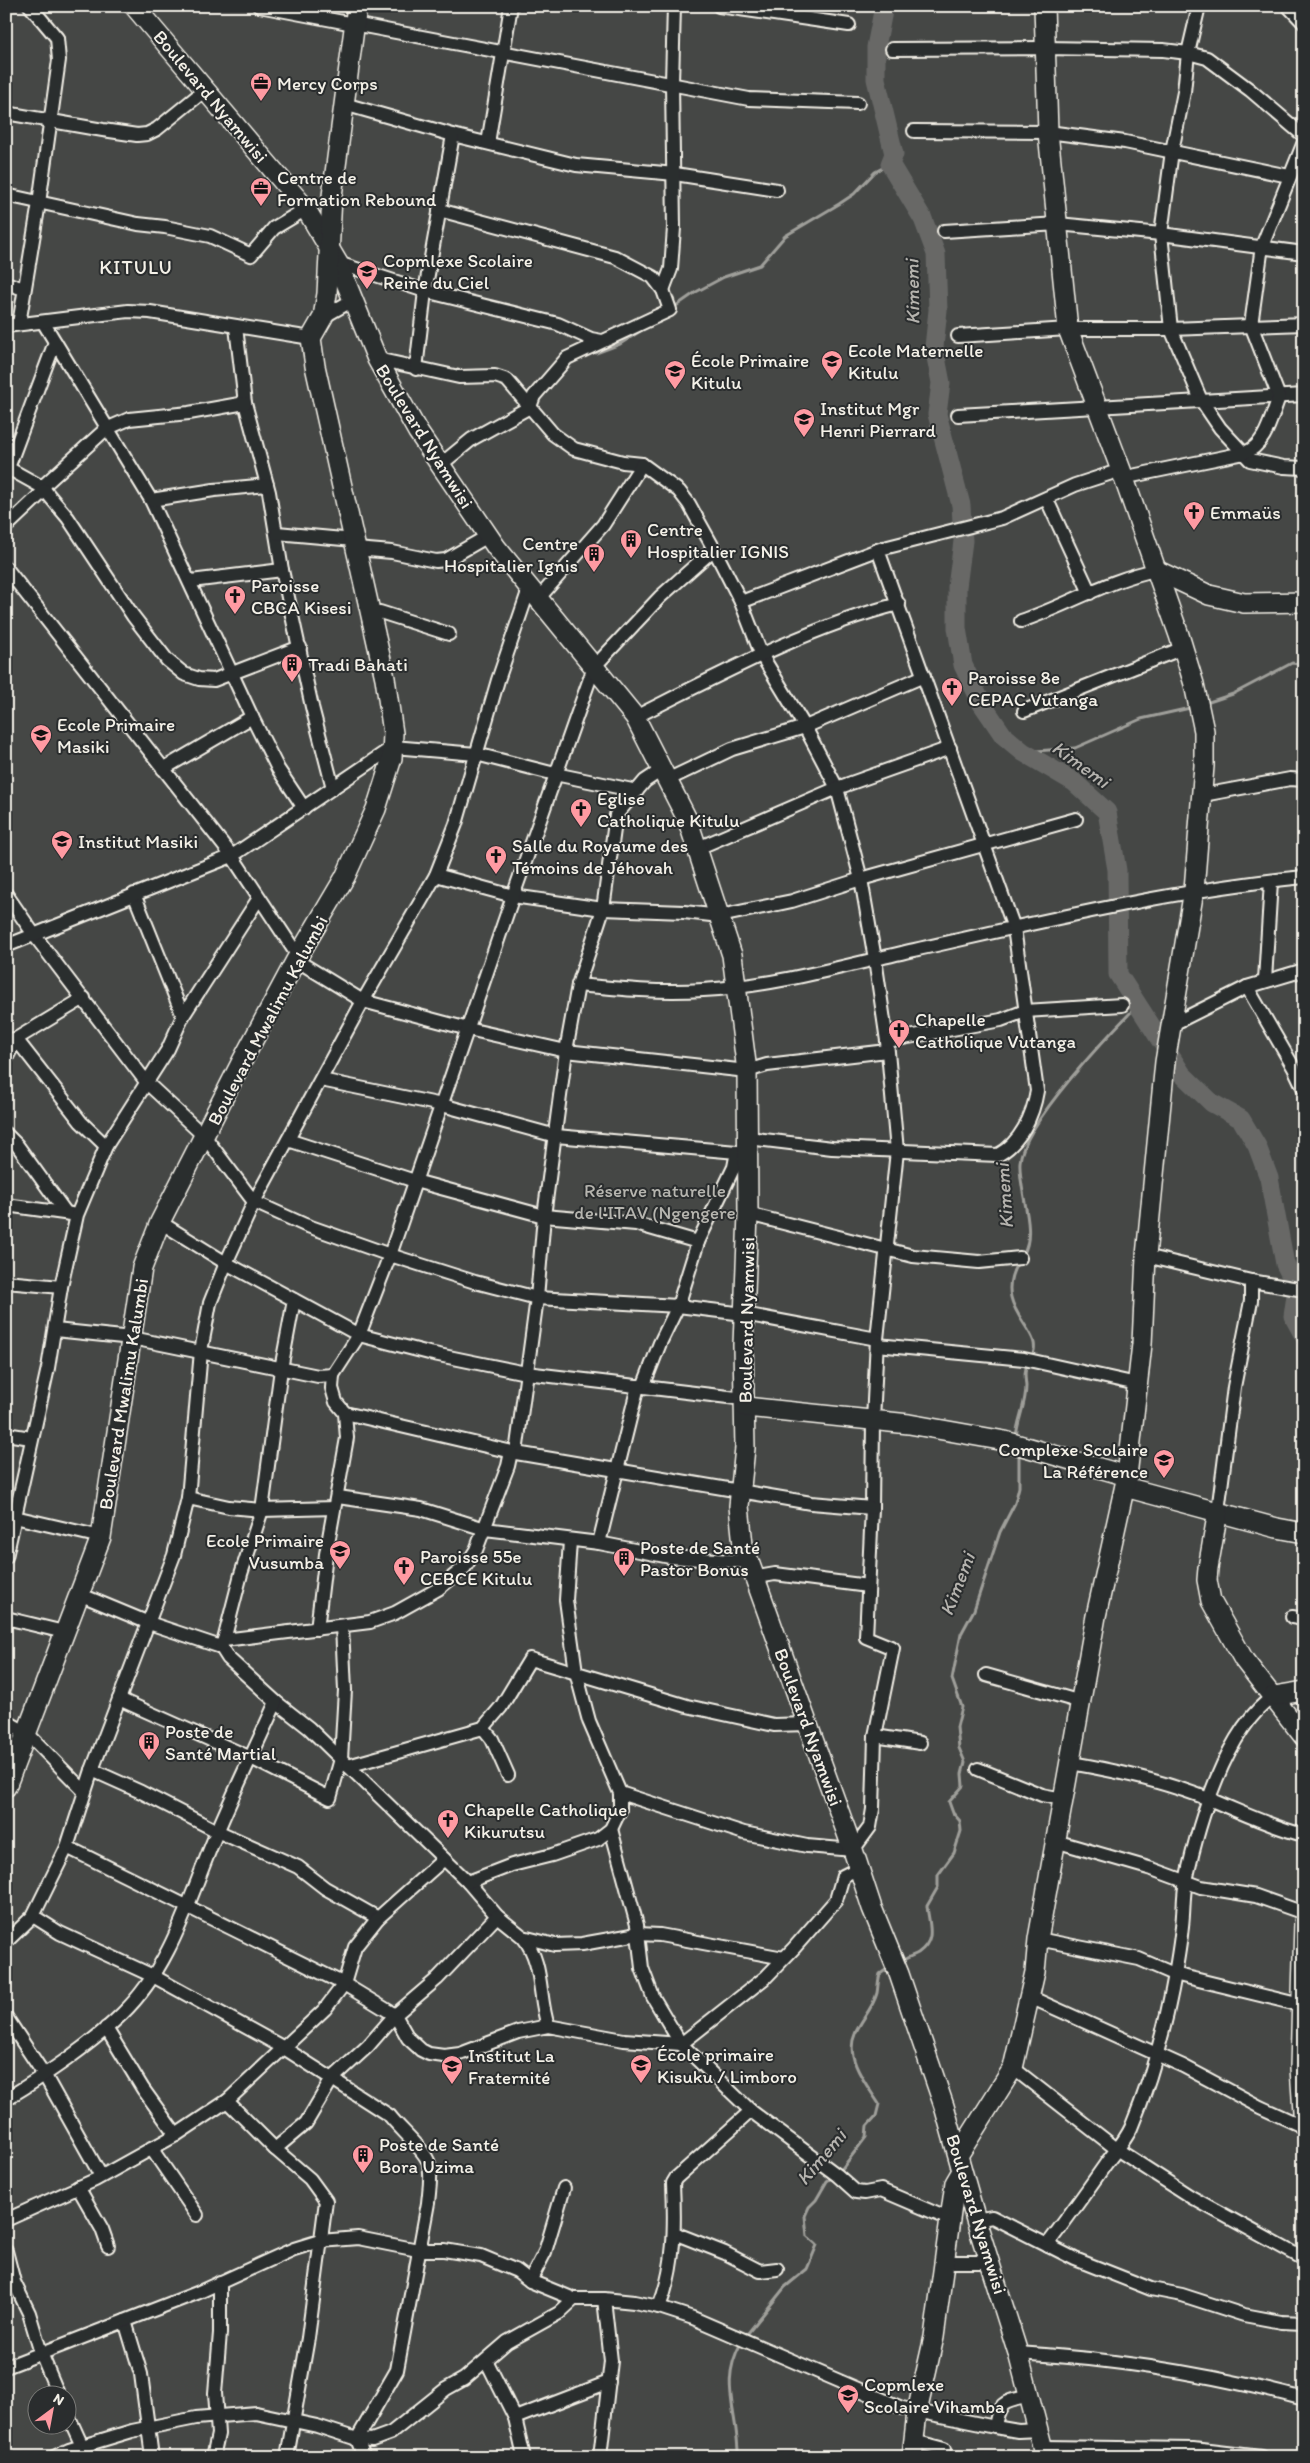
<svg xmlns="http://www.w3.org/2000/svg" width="1310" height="2463" viewBox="0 0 1310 2463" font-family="Itim,sans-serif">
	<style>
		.green { fill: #444645; stroke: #9c9c96; fill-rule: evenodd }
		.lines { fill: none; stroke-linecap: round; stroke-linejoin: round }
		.stream { stroke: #9f9f9a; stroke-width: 3 }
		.river { stroke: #676866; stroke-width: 19 }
		.street-casing { stroke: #f4f1e8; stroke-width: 16 }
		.secondary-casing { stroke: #f4f1e8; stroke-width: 22 }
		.street { stroke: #2a2d2e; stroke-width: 12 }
		.secondary { stroke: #2a2d2e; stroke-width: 19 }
		.labels { text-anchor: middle; stroke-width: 4; stroke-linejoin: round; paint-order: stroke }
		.poi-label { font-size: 19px; fill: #f4f1e8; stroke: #2a2d2e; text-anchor: start }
		.street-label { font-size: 19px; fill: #f4f1e8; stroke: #2a2d2e }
		.park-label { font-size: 19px; fill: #b6b5af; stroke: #2a2d2e }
		.neighbourhood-label { font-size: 20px; letter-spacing: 1px; fill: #f4f1e8; stroke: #2a2d2e }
		.water-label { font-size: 20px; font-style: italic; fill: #b5b3ae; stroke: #2a2d2e }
	</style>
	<rect width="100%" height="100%" fill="#2a2d2e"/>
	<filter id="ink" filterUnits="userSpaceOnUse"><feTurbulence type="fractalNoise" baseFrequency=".02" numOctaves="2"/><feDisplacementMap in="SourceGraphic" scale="10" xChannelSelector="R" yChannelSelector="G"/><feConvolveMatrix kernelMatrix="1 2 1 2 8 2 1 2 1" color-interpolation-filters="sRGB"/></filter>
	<g filter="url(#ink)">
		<path class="green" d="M6 6H1304V2457H6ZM38 2396H68V2426H38Z"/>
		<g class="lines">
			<g class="stream">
				<polyline points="673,308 696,292 724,277 760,265 785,236 839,204 854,194 875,172 890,164"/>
				<polyline points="596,353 620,344 642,330"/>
				<polyline points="1209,702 1233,694 1292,663 1304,665"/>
				<polyline points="1023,752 1075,748 1141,719 1190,708"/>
				<path d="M1023 1255C1038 1231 1018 1190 1020 1162 1023 1124 1110 1033 1138 1005"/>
				<path d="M1018 1262C989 1310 1049 1332 1031 1357"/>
				<path d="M1016 1438C1017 1420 1026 1405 1026 1386 1025 1376 1024 1371 1028 1362"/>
				<path d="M900 1962C905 1958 912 1956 918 1953 937 1940 929 1925 927 1906L938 1887V1875L954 1853 961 1831 960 1821 953 1813 949 1802 963 1786 962 1774 965 1762 959 1748 957 1727 962 1707 952 1679 961 1634 974 1610 1000 1532 1015 1503 1019 1487V1451"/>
				<path d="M838 2174 866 2137 867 2126 876 2116 879 2104C867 2085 844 2058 855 2034 861 2020 873 2008 877 1993 878 1987 878 1980 880 1974L890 1967"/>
				<polyline points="744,2338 785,2287 807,2269 817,2245 807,2236 805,2216 809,2207 816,2200 827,2181 833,2177"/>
				<path d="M738 2457C739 2414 718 2384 741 2343"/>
			</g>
			<polyline class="river" points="884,6 876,47 876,79 894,154 890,164 923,219 936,254 938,310 934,347 941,383 937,414 961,505 963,541 957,587 957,628 963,665 982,704 1003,735 1023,752 1074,782 1107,812 1117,870 1118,974 1182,1074 1212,1103 1241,1119 1257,1146 1269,1178 1285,1264 1297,1288 1293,1316 1304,1336"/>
			<g class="street-casing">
				<g id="street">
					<polyline points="259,6 749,99 858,103"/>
					<polyline points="719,6 849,25"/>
					<polyline points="1199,6 1188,53 1184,92 1172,151 1161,234 1171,329 1201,400 1220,428 1250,460 1284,467 1304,468"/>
					<polyline points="1288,6 1304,23"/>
					<polyline points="892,49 1045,48 1163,50 1188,53 1207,58 1250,90 1304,136"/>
					<polyline points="344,104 453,135 576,165 675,174 777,190"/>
					<polyline points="6,113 103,130 137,135 147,134 157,129 205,90"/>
					<polyline points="914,131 1048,132 1125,142 1289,176"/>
					<polyline points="488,143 511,6"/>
					<polyline points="6,195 138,224 165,227 210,236 251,255 274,228 306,209"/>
					<polyline points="944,231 1058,224 1161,234 1304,253"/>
					<polyline points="338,263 425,291 558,324 591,339 602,341"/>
					<polyline points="6,283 24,289"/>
					<polyline points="663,290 671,269 674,228 672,83 674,6"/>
					<polyline points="323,317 353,300"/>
					<polyline points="43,322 151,500 252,717 278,769 304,808"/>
					<polyline points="19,324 39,203 59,60 57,38 30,6"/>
					<polyline points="6,326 128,311 150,312 311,338"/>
					<polyline points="236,327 245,403 269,492 282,570 312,707 333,788"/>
					<polyline points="958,336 1068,329 1171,329 1304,324"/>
					<polyline points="377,359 459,377 495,376 507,380 553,434 574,449 623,462 642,464 679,491 689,504 714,549 741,602 762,656 805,727 837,788 861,879 875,959 887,1041 897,1151 877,1339 873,1421 872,1508 866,1637 893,1648 875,1736 873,1809 870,1827 853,1850 807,1846 744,1833 620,1793"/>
					<polyline points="416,369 425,291 453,135"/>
					<polyline points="958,415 1304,395"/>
					<polyline points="439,466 472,439 530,407 534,396 567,358 670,310 663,290 653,277 615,257 439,210"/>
					<polyline points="6,467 42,487 68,518 133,616 167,660 184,674 199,679 214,680 300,647"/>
					<polyline points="8,468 55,342"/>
					<path d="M1122 478 1244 453C1266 446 1271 417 1279 397L1251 325 1262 246 1304 142"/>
					<polyline points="42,487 106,429 129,419 189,413 245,403"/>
					<polyline points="151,500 214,490 267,485"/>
					<polyline points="1047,500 1090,593"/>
					<polyline points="6,527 45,490"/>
					<polyline points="277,533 354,540"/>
					<polyline points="356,549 392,552 436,561 446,560 488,536"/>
					<polyline points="6,568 232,856 298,956"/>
					<polyline points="191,581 282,570"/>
					<polyline points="538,599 603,525 642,464"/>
					<polyline points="741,602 880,549 1002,518 1075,485 1121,470"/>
					<polyline points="370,612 380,612 449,634"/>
					<path d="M1021 621C1066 606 1109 579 1156 570"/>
					<polyline points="1024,711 1183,648"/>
					<path d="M635 717C717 676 810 626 899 604"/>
					<polyline points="163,769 252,717"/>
					<polyline points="667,780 732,749 805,727 924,676"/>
					<polyline points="1203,795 1290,779 1304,780"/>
					<polyline points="698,848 837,788 950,748"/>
					<polyline points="436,875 513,896 603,909 684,912 720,916 792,901 861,879 1076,819"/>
					<polyline points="6,894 35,936 147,1083 205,1137 254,1202 305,1225 390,1255 475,1282 537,1298 678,1306 744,1314 877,1339"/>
					<polyline points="134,894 183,1016"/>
					<polyline points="6,946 232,856 393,747 476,754 555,774 637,791"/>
					<polyline points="296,960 363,1001 468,1029 566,1051 747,1071 767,1065 887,1051"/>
					<polyline points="1265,980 1271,881"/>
					<path d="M578 985C619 989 662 993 703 990 775 986 844 966 914 950 1043 921 1172 890 1304 877"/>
					<polyline points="1247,987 1294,1068 1304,1089"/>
					<polyline points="1173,1024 1247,987 1304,970"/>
					<polyline points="16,1039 81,1122 106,1146"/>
					<polyline points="6,1040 16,1039 84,998"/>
					<polyline points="887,1041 1001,1020 1025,1011 1122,1005"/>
					<polyline points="6,1059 16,1039"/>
					<polyline points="321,1080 442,1105 556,1136 748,1153"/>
					<polyline points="6,1134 17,1145 66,1213"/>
					<path d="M748 1138 832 1148 998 1155C1020 1143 1033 1116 1037 1091L1014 928 878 550"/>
					<polyline points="288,1140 415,1181 544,1216 636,1224 698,1242"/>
					<polyline points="6,1205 71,1214"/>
					<polyline points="748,1214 913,1256 979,1262 1020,1258"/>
					<polyline points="160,1222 226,1263 359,1335 429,1353 526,1373 745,1399"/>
					<polyline points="1146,1256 1251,1281 1304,1290"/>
					<polyline points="6,1282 61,1287"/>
					<polyline points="55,1330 132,1338 318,1376 333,1375 359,1335 390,1255 513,896 594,667 660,597 714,549"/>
					<polyline points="877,1345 1024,1359 1137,1384"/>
					<polyline points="643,1387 660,1343 678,1306 698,1242 734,1167 737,1152"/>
					<polyline points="345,1413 516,1453 811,1503 872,1508"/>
					<polyline points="6,1434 31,1438"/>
					<polyline points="516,1453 537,1298 544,1216 566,1051 578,985 603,909 616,815 645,781 663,769"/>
					<polyline points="338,1497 421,1509 485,1529 599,1543 670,1557 748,1562"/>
					<polyline points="188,1498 229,1507 262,1510 334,1508"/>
					<polyline points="1218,1511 1234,1387 1251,1301 1251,1281"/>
					<polyline points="6,1515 101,1537"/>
					<polyline points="599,1543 638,1386"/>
					<polyline points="6,1557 48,1368 61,1287 77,1215 106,1146 168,1049 183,1016 259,898"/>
					<polyline points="753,1578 775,1574 868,1586"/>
					<polyline points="79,1594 149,1623 221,1647 228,1658 276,1702 309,1728 468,1882 497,1916 523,1937 555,1945 582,1944 638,1934 660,1935 784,1958"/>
					<polyline points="1292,1617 1304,1619"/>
					<polyline points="6,1618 64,1632"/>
					<polyline points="317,1629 326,1554 347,1438 345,1413 336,1402 332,1388 333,1375"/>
					<polyline points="224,1640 241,1574 262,1510 281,1369 294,1300"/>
					<polyline points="221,1647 224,1640 370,1622 395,1613 438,1589 465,1567 476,1550 508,1466 511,1452"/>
					<polyline points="986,1675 1081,1702"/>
					<polyline points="119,1699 251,1758 330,1798 341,1759 345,1690 342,1626"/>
					<polyline points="6,1721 28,1734 84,1791"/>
					<polyline points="483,1728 492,1739 508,1775"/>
					<polyline points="875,1736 920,1743"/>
					<path d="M1071 1763C1118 1771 1166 1782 1211 1800 1241 1812 1271 1827 1304 1835"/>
					<polyline points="348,1766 483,1728 501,1707 530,1659 687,1706 774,1725 807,1724"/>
					<polyline points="978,1769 1042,1795 1063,1799"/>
					<polyline points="92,1770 141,1792 217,1831 298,1867 325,1888 378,1918"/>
					<polyline points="611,1829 637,1925 642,1968 653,1997 681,2044 751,2111 837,2175 856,2192 865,2193 881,2190 949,2219"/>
					<polyline points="1055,1841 1152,1869 1201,1887 1256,1896 1304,1913"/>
					<polyline points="67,1847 344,1984 395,2015 408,2038 421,2050 429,2054 444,2056 460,2054 518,2032 548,2026 624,2040 681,2044 766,1977 794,1948 836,1900 843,1876 859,1868"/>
					<polyline points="468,1882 512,1865 552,1855 598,1839 611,1829 620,1810 620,1793 589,1721 576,1672 566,1600 570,1541"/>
					<path d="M33 1916 60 1933 153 1976 284 2048 390 2116C399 2128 427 2152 429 2164 432 2177 429 2191 428 2203L397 2370 357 2439 364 2457"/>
					<path d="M523 1937C544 1963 538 1996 548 2026"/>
					<polyline points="1038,1939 1139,1959 1174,1974 1301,2005"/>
					<polyline points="6,1942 33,1916 67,1847 92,1770 174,1555 188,1498 201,1351 210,1303 226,1263 254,1202 363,1001 436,875 456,824 498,680 529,589"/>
					<polyline points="1030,1997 1183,2066 1260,2107 1304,2127"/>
					<polyline points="6,2017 45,2076 101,2176"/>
					<polyline points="106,2028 143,2089 176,2135"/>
					<polyline points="1013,2068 1118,2150 1191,2197 1304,2259"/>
					<path d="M6 2099C47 2074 88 2047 122 2014 174 1964 190 1893 218 1830 236 1787 257 1745 276 1702"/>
					<polyline points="227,2101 275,2149 310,2179 326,2201 308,2338 287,2457"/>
					<polyline points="151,2148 197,2215"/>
					<polyline points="275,2149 306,2123 332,2079 368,2046 395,2015 437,1979 497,1916"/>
					<polyline points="78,2187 102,2229 108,2246"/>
					<polyline points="6,2220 95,2180 176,2135 227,2101 325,2009 344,1984 355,1947 378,1918 444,1859"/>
					<polyline points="976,2220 992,2217 1075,2259 1151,2289 1182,2295 1244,2315 1281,2322 1304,2323"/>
					<polyline points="674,2233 725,2253 760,2271 777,2269"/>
					<path d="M1047 2245C1067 2219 1086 2192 1105 2165 1114 2152 1124 2143 1131 2128 1149 2085 1163 2036 1172 1990 1176 1969 1180 1947 1182 1926 1184 1911 1183 1895 1186 1881 1198 1825 1225 1729 1274 1696"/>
					<polyline points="6,2251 14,2282 29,2313 41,2353 59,2396"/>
					<polyline points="944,2262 990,2262"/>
					<polyline points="530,2281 545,2252 564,2188"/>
					<path d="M659 2307C675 2268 675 2225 673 2183L676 2178 751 2111"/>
					<polyline points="125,2321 141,2374 152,2457"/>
					<path d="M1018 2353C1114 2359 1211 2374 1304 2399"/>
					<polyline points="487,2362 515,2418 524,2457"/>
					<polyline points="6,2367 197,2293 294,2249 320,2241 358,2238 418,2250 444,2250 481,2256 517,2271 530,2281 574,2299 604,2299 634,2302 659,2307 693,2318 902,2408 995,2427 1018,2431 1039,2430"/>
					<polyline points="68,2415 87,2457"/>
					<polyline points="515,2418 609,2382"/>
					<path d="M995 2427C999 2400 1005 2402 1030 2396"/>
					<polyline points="914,2441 944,2449"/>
					<polyline points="1043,2447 1193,2449 1261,2457"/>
					<polyline points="54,2457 69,2450 132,2431 196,2418 256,2413 317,2426 357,2439 372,2440 391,2433 446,2389 464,2379 507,2342 559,2313 574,2299"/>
					<polyline points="213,2457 218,2434 215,2393 220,2333 220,2282"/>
					<polyline points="600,2457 611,2361 604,2299"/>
				</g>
			</g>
			<g class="secondary-casing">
				<g id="secondary">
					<polyline points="134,6 306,209 338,263 377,359 418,432 496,547 635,717 688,821 732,955 747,1071 748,1214 743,1345 745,1448 739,1506 743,1545 853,1850 872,1908 899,1974 944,2106 976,2220 1018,2353 1045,2457"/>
					<polyline points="1156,570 1209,595 1244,603 1304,602"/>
					<polyline points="746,1407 909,1424 1005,1441 1127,1476"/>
					<polyline points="1125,1487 1277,1528 1304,1533"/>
					<polyline points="1218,1511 1208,1568 1207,1580 1211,1601 1244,1660 1304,1737"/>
					<polyline points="1274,1696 1304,1691"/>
					<polyline points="6,1787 101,1537 142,1268 160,1222 242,1061 296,960 345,877 376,809 392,758 393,733 385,678 315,366 311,338 323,317 327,294 332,196 357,6"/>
					<polyline points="1304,1922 1300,2068 1304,2126"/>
					<polyline points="959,2154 1013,2068 1035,1972 1038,1939 1096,1616 1127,1476 1142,1344 1146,1256 1165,1062 1194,890 1204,766 1204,731 1194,684 1179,635 1121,470 1068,329 1048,132 1044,6"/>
					<polyline points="912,2457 917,2412 934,2337 955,2183 962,2171"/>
				</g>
			</g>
			<use href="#street" class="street"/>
			<use href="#secondary" class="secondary"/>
		</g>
	</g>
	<defs>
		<g id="office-pin" transform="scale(1.125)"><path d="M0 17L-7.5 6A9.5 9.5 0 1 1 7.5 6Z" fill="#ff9aa2" stroke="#2a2d2e"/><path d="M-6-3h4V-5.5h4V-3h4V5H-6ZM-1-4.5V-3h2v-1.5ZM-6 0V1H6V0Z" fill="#111"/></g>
		<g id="school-pin" transform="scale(1.125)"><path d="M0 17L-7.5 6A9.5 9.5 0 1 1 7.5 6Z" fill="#ff9aa2" stroke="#2a2d2e"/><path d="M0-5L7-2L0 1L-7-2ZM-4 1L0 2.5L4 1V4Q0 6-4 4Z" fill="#111"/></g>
		<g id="church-pin" transform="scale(1.125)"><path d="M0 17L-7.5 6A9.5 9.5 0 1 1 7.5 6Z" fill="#ff9aa2" stroke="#2a2d2e"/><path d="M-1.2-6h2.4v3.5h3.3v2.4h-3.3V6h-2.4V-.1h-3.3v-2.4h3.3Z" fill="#111"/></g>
		<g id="building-pin" transform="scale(1.125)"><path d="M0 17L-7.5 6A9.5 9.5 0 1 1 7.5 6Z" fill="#ff9aa2" stroke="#2a2d2e"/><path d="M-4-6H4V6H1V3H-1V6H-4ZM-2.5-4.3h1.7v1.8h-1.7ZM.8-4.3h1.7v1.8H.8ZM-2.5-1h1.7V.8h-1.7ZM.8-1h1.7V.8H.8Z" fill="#111"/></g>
	</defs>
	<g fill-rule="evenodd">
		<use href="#office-pin" x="261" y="83"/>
		<use href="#office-pin" x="261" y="188"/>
		<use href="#school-pin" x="367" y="271"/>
		<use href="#school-pin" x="832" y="361"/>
		<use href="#school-pin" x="675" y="371"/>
		<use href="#school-pin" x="804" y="419"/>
		<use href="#church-pin" x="1194" y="512"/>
		<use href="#building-pin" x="631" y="540"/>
		<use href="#building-pin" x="594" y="554"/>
		<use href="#church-pin" x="235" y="596"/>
		<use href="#building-pin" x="292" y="664"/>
		<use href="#church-pin" x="952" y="688"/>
		<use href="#school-pin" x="41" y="735"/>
		<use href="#church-pin" x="581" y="809"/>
		<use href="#school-pin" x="62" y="841"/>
		<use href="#church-pin" x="496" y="856"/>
		<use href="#church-pin" x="899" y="1030"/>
		<use href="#school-pin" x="1164" y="1460"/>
		<use href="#school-pin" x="340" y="1551"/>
		<use href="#building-pin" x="624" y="1558"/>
		<use href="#church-pin" x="404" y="1567"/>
		<use href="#building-pin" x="149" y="1742"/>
		<use href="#church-pin" x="448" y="1820"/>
		<use href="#school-pin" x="641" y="2065"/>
		<use href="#school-pin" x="452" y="2066"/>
		<use href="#building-pin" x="363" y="2155"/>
		<use href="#school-pin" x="848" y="2395"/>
	</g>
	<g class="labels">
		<g class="poi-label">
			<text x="277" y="90">Mercy Corps</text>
			<text x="277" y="184">Centre de<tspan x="277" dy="22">Formation Rebound</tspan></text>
			<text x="383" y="267">Copmlexe Scolaire<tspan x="383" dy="22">Reine du Ciel</tspan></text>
			<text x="848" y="357">Ecole Maternelle<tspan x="848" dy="22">Kitulu</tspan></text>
			<text x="691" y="367">École Primaire<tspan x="691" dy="22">Kitulu</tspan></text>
			<text x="820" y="415">Institut Mgr<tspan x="820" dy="22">Henri Pierrard</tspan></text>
			<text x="1210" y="519">Emmaüs</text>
			<text x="647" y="536">Centre<tspan x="647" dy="22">Hospitalier IGNIS</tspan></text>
			<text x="578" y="550" text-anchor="end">Centre<tspan x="578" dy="22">Hospitalier Ignis</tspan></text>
			<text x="251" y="592">Paroisse<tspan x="251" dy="22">CBCA Kisesi</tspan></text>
			<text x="308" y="671">Tradi Bahati</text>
			<text x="968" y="684">Paroisse 8e<tspan x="968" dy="22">CEPAC Vutanga</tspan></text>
			<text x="57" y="731">Ecole Primaire<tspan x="57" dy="22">Masiki</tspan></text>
			<text x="597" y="805">Eglise<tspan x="597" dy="22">Catholique Kitulu</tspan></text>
			<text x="78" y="848">Institut Masiki</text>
			<text x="512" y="852">Salle du Royaume des<tspan x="512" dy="22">Témoins de Jéhovah</tspan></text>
			<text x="915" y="1026">Chapelle<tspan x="915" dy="22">Catholique Vutanga</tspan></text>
			<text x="1148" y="1456" text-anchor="end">Complexe Scolaire<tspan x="1148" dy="22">La Référence</tspan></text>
			<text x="324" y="1547" text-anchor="end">Ecole Primaire<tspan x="324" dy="22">Vusumba</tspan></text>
			<text x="640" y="1554">Poste de Santé<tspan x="640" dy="22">Pastor Bonus</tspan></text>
			<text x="420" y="1563">Paroisse 55e<tspan x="420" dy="22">CEBCE Kitulu</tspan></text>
			<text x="165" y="1738">Poste de<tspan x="165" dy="22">Santé Martial</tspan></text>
			<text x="464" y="1816">Chapelle Catholique<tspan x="464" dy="22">Kikurutsu</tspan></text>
			<text x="657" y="2061">École primaire<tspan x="657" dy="22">Kisuku / Limboro</tspan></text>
			<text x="468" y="2062">Institut La<tspan x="468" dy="22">Fraternité</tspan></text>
			<text x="379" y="2151">Poste de Santé<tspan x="379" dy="22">Bora Uzima</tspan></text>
			<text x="864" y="2391">Copmlexe<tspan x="864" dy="22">Scolaire Vihamba</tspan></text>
		</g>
		<g class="street-label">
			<text transform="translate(211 96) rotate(50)" y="7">Boulevard Nyamwisi</text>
			<text transform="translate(425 436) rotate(58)" y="7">Boulevard Nyamwisi</text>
			<text transform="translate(267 1020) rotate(-62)" y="7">Boulevard Mwalimu Kalumbi</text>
			<text transform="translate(746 1320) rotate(-89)" y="7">Boulevard Nyamwisi</text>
			<text transform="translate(123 1394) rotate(-81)" y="7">Boulevard Mwalimu Kalumbi</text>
			<text transform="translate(809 1727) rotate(70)" y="7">Boulevard Nyamwisi</text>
			<text transform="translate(977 2214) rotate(73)" y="7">Boulevard Nyamwisi</text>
		</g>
		<g class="park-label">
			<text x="655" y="1197">Réserve naturelle<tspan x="655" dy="22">de l'ITAV (Ngengere</tspan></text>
		</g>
		<g class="neighbourhood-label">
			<text x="136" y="274">KITULU</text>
		</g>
		<g class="water-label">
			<text transform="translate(912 292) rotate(-91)" y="7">Kimemi</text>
			<text transform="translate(1081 764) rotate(36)" y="7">Kimemi</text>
			<text transform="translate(1004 1196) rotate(-94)" y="7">Kimemi</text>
			<text transform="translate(957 1584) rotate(-69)" y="7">Kimemi</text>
			<text transform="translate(821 2157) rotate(-50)" y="7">Kimemi</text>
		</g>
	</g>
	<rect width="1310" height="2463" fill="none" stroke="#2a2d2e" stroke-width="25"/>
	<rect x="12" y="12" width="1285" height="2438" fill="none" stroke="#f4f1e8" stroke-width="2" filter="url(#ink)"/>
	<g transform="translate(52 2410) rotate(32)"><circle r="24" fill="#2a2d2e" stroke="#7b7b78"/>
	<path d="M0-4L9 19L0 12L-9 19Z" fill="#ff9aa2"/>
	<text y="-8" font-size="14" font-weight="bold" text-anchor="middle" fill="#f4f1e8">N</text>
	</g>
</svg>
